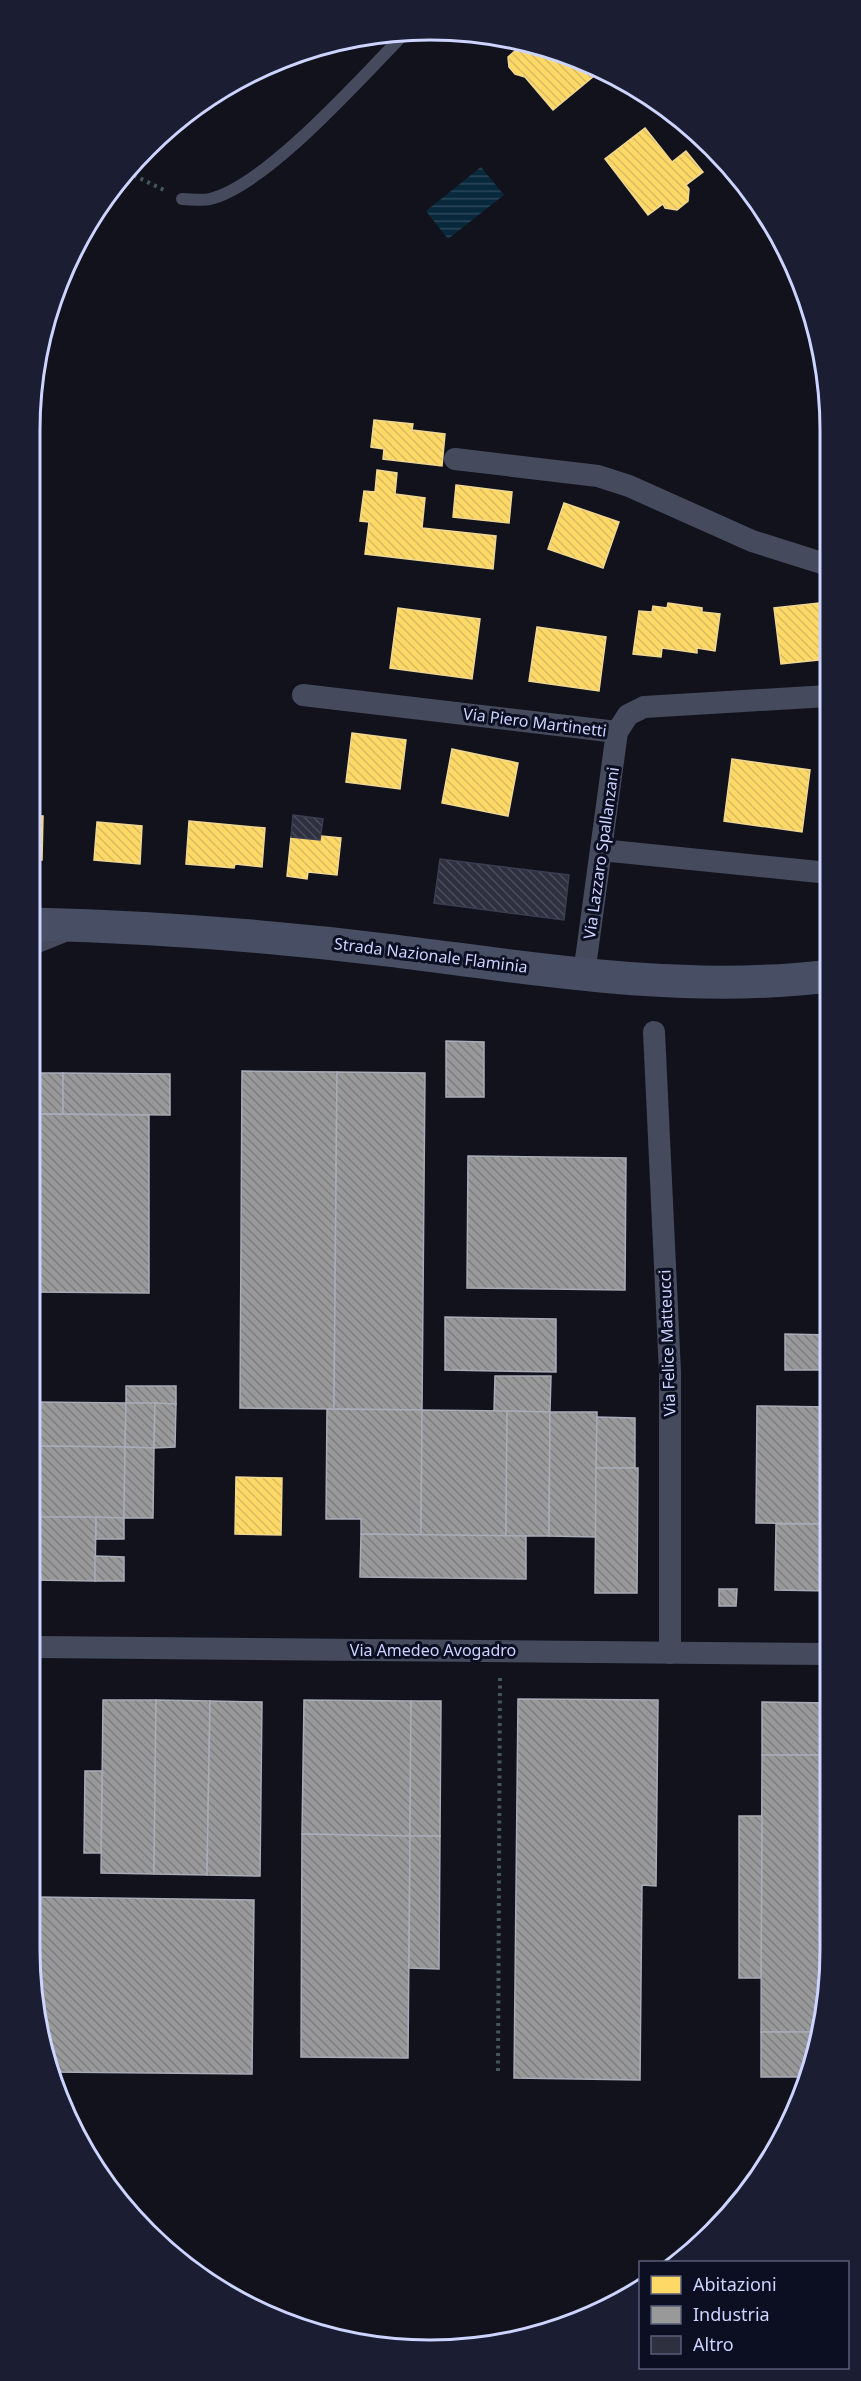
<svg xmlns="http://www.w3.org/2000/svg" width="861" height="2381" viewBox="0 0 861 2381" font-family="'Noto Sans',sans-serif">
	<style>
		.water { fill: url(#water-rules) }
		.homes { fill: url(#homes-back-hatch); stroke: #f0d894; stroke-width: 1.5 }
		.industry { fill: url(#industry-back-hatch); stroke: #a8abb8; stroke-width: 1.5 }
		.building { fill: url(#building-back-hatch); stroke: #3a3d51; stroke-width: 1.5 }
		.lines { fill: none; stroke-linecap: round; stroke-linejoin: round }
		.path { stroke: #42575d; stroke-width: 4; stroke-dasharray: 3 4.5; stroke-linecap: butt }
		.lane { stroke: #454a5d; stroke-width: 12 }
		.street { stroke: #454a5d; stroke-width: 22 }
		.secondary { stroke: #484e63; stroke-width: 33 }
		.labels { text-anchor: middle; stroke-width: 6; stroke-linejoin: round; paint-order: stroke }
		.street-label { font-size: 16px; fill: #ccd4ff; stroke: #0c0e21 }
		.rim { fill: none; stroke: #ccd4ff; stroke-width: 3 }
	</style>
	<defs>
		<pattern id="water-rules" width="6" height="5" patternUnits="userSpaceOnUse" patternTransform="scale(1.5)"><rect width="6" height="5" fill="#08293c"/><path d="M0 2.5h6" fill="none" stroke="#2b4759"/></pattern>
		<pattern id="homes-back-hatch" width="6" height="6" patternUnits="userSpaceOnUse" patternTransform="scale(1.5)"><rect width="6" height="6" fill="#ffd966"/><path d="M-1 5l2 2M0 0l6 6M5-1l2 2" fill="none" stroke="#d8ba61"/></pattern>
		<pattern id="industry-back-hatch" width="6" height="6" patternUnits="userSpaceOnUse" patternTransform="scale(1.5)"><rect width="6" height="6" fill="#999"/><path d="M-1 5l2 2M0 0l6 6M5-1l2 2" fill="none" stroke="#7d7e82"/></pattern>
		<pattern id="building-back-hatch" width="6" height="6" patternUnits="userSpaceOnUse" patternTransform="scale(1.5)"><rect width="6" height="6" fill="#2e2f3f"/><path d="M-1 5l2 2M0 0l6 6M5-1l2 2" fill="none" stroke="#4b4c5c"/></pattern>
	</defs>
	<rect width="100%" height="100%" fill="#11121c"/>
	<polygon class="water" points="481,167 504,195 448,239 426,211"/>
	<g class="homes">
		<polygon points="524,43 534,55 543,47 600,71 553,110 525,77 515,74 509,67 508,57"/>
		<polygon points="645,128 672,162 686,151 703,172 686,185 689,189 688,201 677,210 665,208 663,204 648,215 605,159"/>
		<polygon points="374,420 413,424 412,430 445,434 442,466 383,459 384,449 371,447"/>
		<polygon points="377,470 397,473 395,494 425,498 422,528 496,536 493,569 365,554 369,522 360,521 364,491 375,492"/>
		<polygon points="456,485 512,492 509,523 453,517"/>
		<polygon points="564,503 619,522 603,568 548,549"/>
		<polygon points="828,602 828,659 781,664 774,608"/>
		<polygon points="668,603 702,608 702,612 720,614 715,651 697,648 697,653 662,648 661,657 633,654 639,611 652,612 653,606 667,608"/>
		<polygon points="398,608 480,619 472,679 390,668"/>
		<polygon points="537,627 606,637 599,691 529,681"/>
		<polygon points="352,733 406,740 400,789 346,782"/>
		<polygon points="452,749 518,763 508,816 442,803"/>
		<polygon points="732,759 810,770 802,832 724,821"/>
		<polygon points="32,816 43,816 42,860 32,860"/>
		<polygon points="189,821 265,828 262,867 235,864 234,868 186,864"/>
		<polygon points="97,822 142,826 140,864 94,860"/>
		<polygon points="321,836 341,838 337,875 308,872 307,879 287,876 291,837 320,840"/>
		<polygon points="236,1477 282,1478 281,1535 235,1534"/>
	</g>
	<g class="industry">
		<polygon points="446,1041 484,1042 484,1097 446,1097"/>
		<polygon points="242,1071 337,1072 334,1409 240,1408"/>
		<polygon points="337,1072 425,1073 422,1410 334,1409"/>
		<rect x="33" y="1073" width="30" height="41"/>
		<polygon points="63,1073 170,1074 170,1115 63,1114"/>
		<polygon points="33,1114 149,1115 149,1293 34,1292"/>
		<polygon points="468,1156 626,1158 625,1290 467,1288"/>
		<polygon points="445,1317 556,1319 556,1372 445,1370"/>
		<polygon points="785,1334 830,1335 830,1370 785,1370"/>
		<polygon points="495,1376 551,1376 550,1412 494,1411"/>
		<polygon points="126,1386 176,1386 176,1404 126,1403"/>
		<polygon points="35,1402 126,1403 125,1447 35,1446"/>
		<polygon points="126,1403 155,1403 154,1448 125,1447"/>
		<polygon points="155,1403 176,1404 175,1447 154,1448"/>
		<polygon points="757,1406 830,1407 830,1524 756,1523"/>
		<polygon points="327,1409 422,1410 421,1535 361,1534 361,1519 326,1519"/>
		<polygon points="422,1410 507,1411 506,1536 421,1535"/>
		<polygon points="507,1411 550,1412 549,1536 506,1536"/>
		<polygon points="550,1412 597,1412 596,1537 549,1536"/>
		<polygon points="597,1417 635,1418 635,1468 596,1468"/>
		<polygon points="35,1446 125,1447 124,1518 35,1517"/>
		<polygon points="125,1447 154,1448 153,1518 124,1518"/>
		<polygon points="596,1468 638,1468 637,1593 595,1593"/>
		<polygon points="35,1517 96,1517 95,1581 35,1580"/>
		<polygon points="96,1517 124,1518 124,1539 96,1539"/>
		<polygon points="776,1524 830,1524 830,1591 775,1590"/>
		<polygon points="361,1534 526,1536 526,1579 360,1577"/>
		<polygon points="95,1556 124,1557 124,1581 95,1581"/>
		<polygon points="719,1589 737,1589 736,1606 719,1606"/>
		<polygon points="518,1699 658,1700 656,1886 642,1885 640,2080 514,2078"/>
		<polygon points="103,1700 156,1700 154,1874 101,1873"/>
		<polygon points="156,1700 210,1701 207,1875 154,1874"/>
		<polygon points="304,1700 411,1701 410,1836 302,1834"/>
		<polygon points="210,1701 262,1702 260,1876 207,1875"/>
		<polygon points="411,1701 441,1701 440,1836 410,1836"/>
		<polygon points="762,1702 830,1703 831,1755 762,1755"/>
		<polygon points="762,1755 831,1755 831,1950 820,2032 761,2032"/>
		<polygon points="85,1771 102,1771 101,1853 84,1853"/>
		<polygon points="739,1816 762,1816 761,1978 739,1978"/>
		<polygon points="302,1834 410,1836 408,2058 301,2057"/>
		<polygon points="410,1836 440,1836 439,1969 409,1968"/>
		<polygon points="37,1897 254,1900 252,2074 51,2072 38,2028"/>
		<polygon points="761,2032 820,2032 817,2054 807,2077 761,2077"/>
	</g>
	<g class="building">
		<polygon points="293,815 323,819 320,840 291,837"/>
		<polygon points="440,859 569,875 564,920 434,903"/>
	</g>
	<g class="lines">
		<g class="path">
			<polyline points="127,172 164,190"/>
			<polyline points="498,2071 500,1676"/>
		</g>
		<path class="lane" d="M182 199C191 199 202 201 210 199 266 186 363 76 405 33"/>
		<g class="street">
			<polyline points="455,459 598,476 629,486 752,541 828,565"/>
			<polyline points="303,695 617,732"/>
			<polyline points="601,850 829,873"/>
			<polyline points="32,944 67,930"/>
			<polyline points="584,974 617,732 628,715 644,707 828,696"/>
			<polyline points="654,1032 670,1372 670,1653"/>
			<polyline points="36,1647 830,1654"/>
		</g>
		<path class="secondary" d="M32 924C154 927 274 936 395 951 539 969 684 994 829 976"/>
	</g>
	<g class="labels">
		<g class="street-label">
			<text transform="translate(535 722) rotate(7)" y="6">Via Piero Martinetti</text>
			<text transform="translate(601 853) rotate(-82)" y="6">Via Lazzaro Spallanzani</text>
			<text transform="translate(431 955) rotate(7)" y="6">Strada Nazionale Flaminia</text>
			<text transform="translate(667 1343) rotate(-92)" y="6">Via Felice Matteucci</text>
			<text x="433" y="1656">Via Amedeo Avogadro</text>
		</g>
	</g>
	<path d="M0 0H861V2381H0ZM430 40H430A390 390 0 0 1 820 430V1950A390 390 0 0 1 430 2340H430A390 390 0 0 1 40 1950V430A390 390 0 0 1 430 40Z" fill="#1b1e33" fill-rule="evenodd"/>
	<path class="rim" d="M430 40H430A390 390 0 0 1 820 430V1950A390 390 0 0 1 430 2340H430A390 390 0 0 1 40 1950V430A390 390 0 0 1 430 40Z"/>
	<rect x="639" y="2261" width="210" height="108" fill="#0c0e21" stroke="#595d7a" stroke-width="1.5"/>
	<rect x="651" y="2276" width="30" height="18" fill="#ffd966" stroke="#595d7a" stroke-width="1.5"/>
	<text x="693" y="2291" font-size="18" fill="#ccd4ff">Abitazioni</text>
	<rect x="651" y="2306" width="30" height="18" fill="#999999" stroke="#595d7a" stroke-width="1.5"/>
	<text x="693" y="2321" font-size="18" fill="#ccd4ff">Industria</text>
	<rect x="651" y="2336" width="30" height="18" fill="#2e2f3f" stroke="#595d7a" stroke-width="1.5"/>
	<text x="693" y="2351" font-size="18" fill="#ccd4ff">Altro</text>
</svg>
